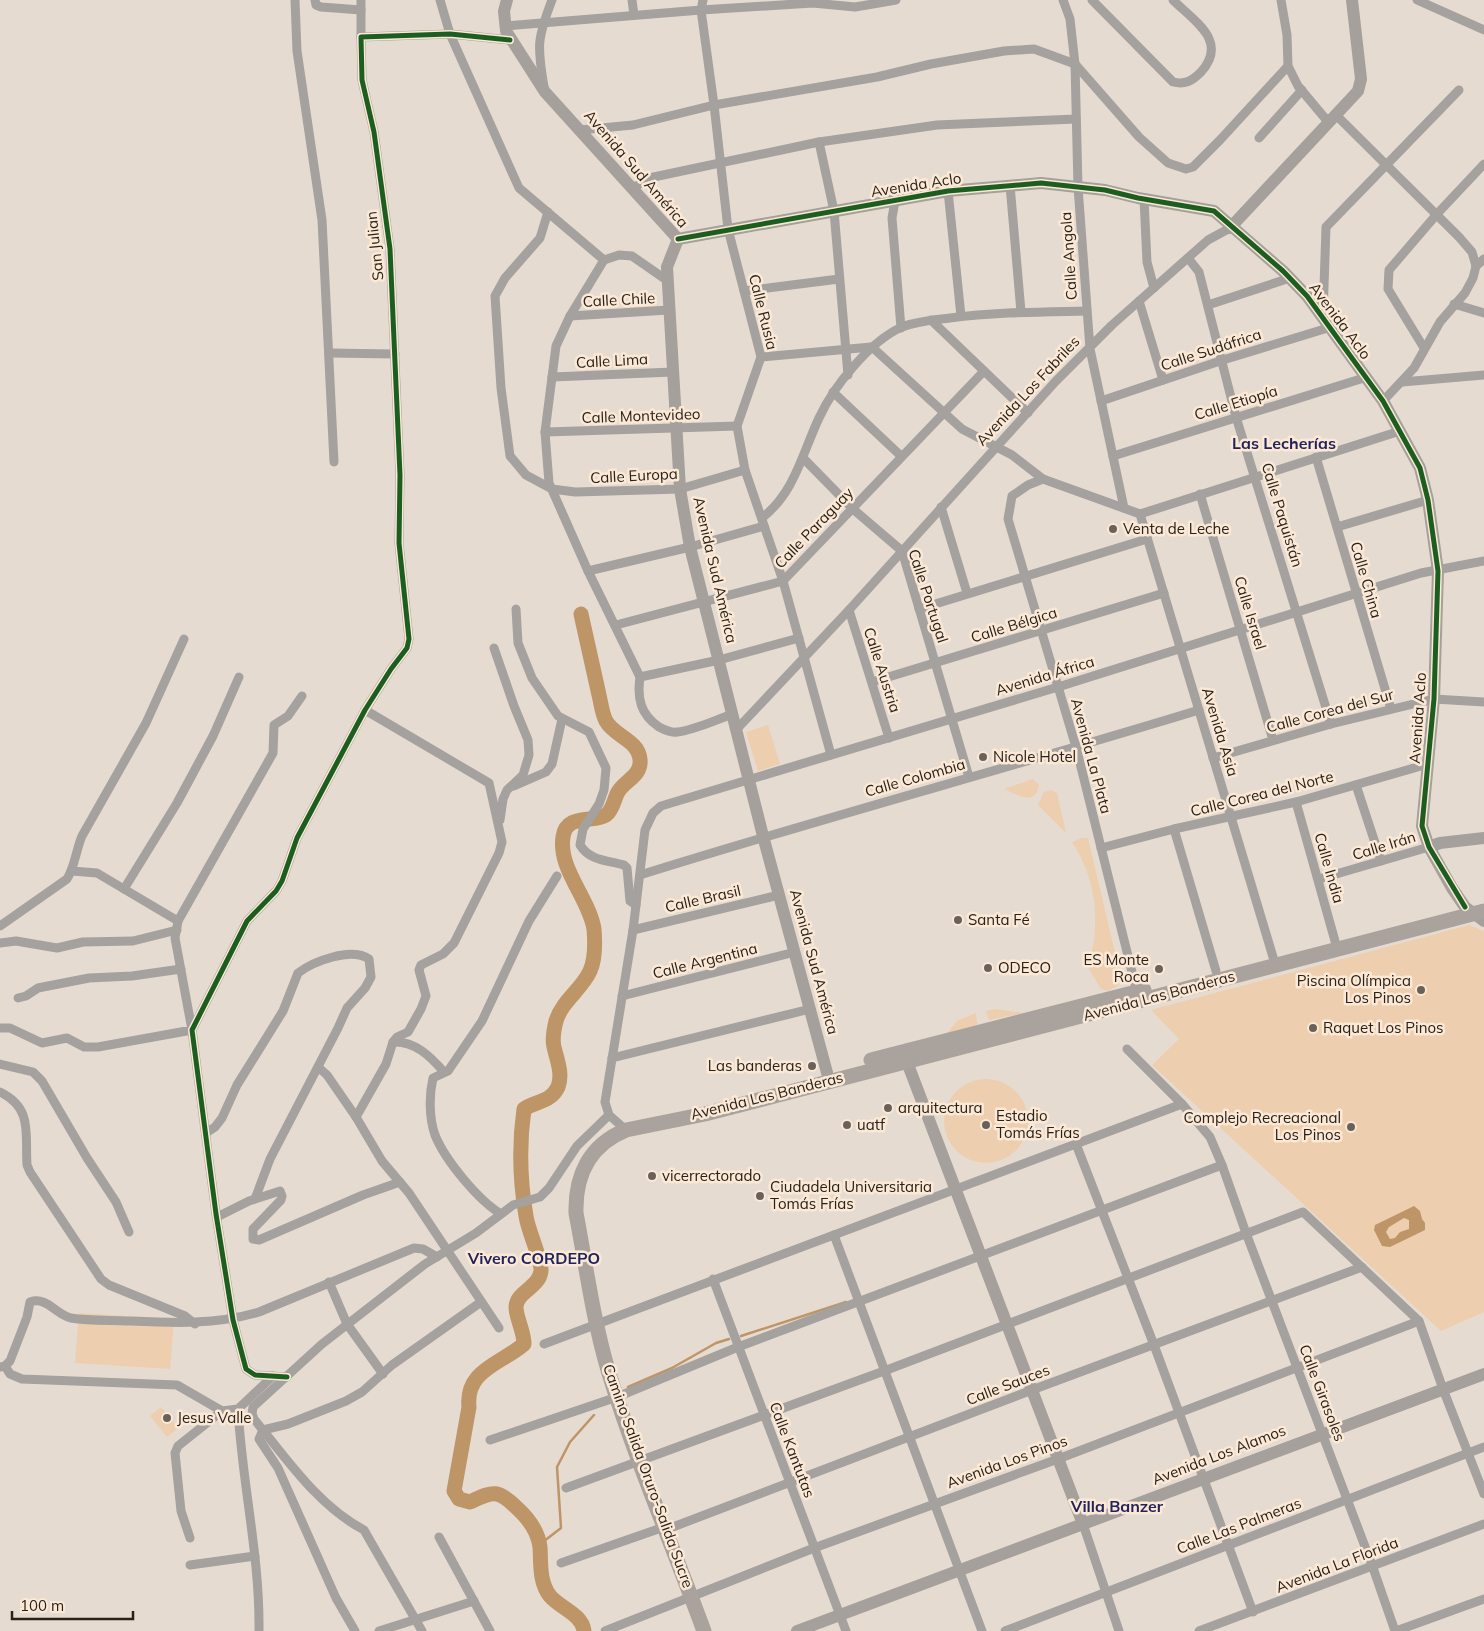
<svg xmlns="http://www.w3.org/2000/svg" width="1484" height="1631" viewBox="0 0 1484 1631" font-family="Mulish,sans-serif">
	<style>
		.green { fill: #edceae }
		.water { fill: #be9566; fill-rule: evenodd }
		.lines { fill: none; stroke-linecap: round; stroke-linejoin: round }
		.stream { stroke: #be9566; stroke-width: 2.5 }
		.river { stroke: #be9566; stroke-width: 15 }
		.street { stroke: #a5a19e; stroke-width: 9 }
		.secondary { stroke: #a5a09b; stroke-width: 12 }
		.primary { stroke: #aaa39d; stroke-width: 15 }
		.cycleway-casing { stroke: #fbe9d6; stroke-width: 8 }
		.cycleway { stroke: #1b5e20; stroke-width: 5 }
		.poi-dot { fill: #6a625a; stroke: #fbe9d6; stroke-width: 2 }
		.labels { text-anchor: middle; stroke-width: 5; stroke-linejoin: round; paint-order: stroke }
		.street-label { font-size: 15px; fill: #28211a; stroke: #fbe9d6 }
		.poi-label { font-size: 15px; fill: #28211a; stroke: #fbe9d6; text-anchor: start }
		.neighbourhood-label { font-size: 16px; font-weight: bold; fill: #21235c; stroke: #fbe9d6 }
	</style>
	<rect width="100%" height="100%" fill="#e6dbd1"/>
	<g class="green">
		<polygon points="768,725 780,764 758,771 746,732"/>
		<path d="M1033 779 1039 785C1035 807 1018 795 1004 789Z"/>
		<polygon points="1051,790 1057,793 1066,833 1038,805 1044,792"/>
		<path d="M1082 838H1088L1121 978 1119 985 1108 991 1101 989 1088 967C1088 958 1093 950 1094 941 1098 904 1092 873 1072 842Z"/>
		<polygon points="1469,925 1484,931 1484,1312 1441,1331 1152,1065 1179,1039 1151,1010"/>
		<polygon points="996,1009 1024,1013 989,1020 986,1011"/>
		<polygon points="976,1013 977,1025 947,1033 957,1021"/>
		<circle cx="986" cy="1121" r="42"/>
		<polygon points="79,1313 174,1319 170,1369 75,1363"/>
		<polygon points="161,1407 178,1428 167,1437 150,1416"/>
	</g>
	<path class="water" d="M1414 1206 1420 1211 1422 1219 1425 1223V1230L1390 1247 1382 1246 1374 1230 1375 1225ZM1404 1218 1409 1220V1229L1400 1232 1395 1238 1390 1239 1386 1232 1389 1227Z"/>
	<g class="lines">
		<g class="stream">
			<polyline points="741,1336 846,1302"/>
			<polyline points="628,1387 672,1368 716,1343 729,1339"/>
			<polyline points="539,1545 561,1528 557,1467 570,1442 594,1415"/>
		</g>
		<path class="river" d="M581 614C587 641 593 668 599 695 601 703 602 714 606 721 614 736 638 740 640 759 642 776 625 780 618 792 614 799 613 810 606 815 594 823 566 813 563 837 558 869 589 898 594 929 595 941 595 960 590 971 582 989 562 1001 556 1021 554 1029 552 1039 554 1047 557 1060 563 1074 558 1087 551 1102 536 1101 524 1109 519 1144 520 1181 526 1216 528 1231 542 1260 541 1271 539 1288 517 1291 516 1307 516 1318 524 1331 524 1344 501 1364 465 1370 469 1407L454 1491 459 1499 470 1502C492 1492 497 1488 517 1508 528 1518 538 1531 540 1547 541 1563 539 1582 550 1596 560 1608 582 1614 584 1631"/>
		<g class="street">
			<polyline points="295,0 297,51 322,220 334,462"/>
			<polyline points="315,0 316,5 321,7 361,10"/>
			<polyline points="440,0 450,34 519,188 604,260"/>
			<polyline points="632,0 634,15"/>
			<polyline points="1063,0 1070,19 1075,64 1078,187 1090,349 1124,508"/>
			<path d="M1092 0 1173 82C1185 85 1192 81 1201 72 1229 41 1194 21 1173 0"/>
			<polyline points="1281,0 1287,35 1288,66 1298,86 1329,123"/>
			<polyline points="1417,0 1484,30"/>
			<polyline points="506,26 701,10 703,0"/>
			<polyline points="361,37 361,0"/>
			<path d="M544 87C537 46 537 39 552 0"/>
			<polyline points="1336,115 1459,237 1472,252 1476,266 1473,278 1465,293 1440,322 1414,368 1383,401"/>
			<polyline points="580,130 633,125 714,105 877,77 931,64 1004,51 1034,49 1075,64 1139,137 1168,163 1186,169 1193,167 1220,140 1288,66"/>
			<polyline points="1259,138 1302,90"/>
			<polyline points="819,142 834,211 848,375"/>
			<polyline points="1010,185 1021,312"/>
			<polyline points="632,189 649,178 819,142 937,125 1076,119"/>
			<polyline points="948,191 961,316"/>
			<polyline points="1144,199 1147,262 1154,288"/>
			<polyline points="895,201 892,218 901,328"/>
			<polyline points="548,212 540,238 505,278 495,296 501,388 510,456 526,475 552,489 575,492 680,489 745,470"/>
			<polyline points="1188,258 1199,272 1236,417 1331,724"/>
			<polyline points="1476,266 1484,259"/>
			<path d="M668 281 632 256 619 255 604 260 570 316 556 346 545 432 549 483 588 571 640 677C637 698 640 714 659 727 665 730 671 733 677 732 695 730 715 720 733 714"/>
			<polyline points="744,291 839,279"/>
			<polyline points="1139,301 1163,380"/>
			<polyline points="1454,304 1484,313"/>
			<polyline points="1208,305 1290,278"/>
			<polyline points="570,316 669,310"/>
			<polyline points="1323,316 1326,227 1459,90"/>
			<polyline points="931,320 1028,413"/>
			<polyline points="872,347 962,429 1012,455 1043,479 1140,514 1400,431"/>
			<polyline points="1424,348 1388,289 1389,270 1437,214 1484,164"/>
			<polyline points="329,353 395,354"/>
			<polyline points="761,357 871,347"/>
			<polyline points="552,377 673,372"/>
			<polyline points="1402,382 1484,375"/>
			<polyline points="833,392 901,456"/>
			<polyline points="1101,401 1223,360 1331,327"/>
			<polyline points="545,432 737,426"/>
			<polyline points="1113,456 1367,377"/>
			<polyline points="1316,457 1391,709"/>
			<polyline points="804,459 853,509 902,551 969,777"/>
			<polyline points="1043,479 1028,485 1012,496 1008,519 1076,747 1138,996"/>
			<polyline points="1200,494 1273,740"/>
			<polyline points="941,507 967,593"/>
			<polyline points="1140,514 1273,957"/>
			<path d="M762 518C795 492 802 454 819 418 833 387 870 341 902 327 917 321 934 320 950 318 995 312 1040 312 1086 311"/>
			<polyline points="1337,527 1428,500"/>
			<polyline points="588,571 690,547 764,526"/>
			<path d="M516 609 518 643 532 678 558 716 589 732 606 768 604 790 599 804 583 829 580 845C590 861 607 860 624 865L627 868 630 901 636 905"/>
			<polyline points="919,609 1147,539"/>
			<polyline points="849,610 889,738"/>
			<polyline points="616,625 783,581 984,371"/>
			<polyline points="494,648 514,706 528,740 529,755 523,775 507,790 503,799 500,820"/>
			<polyline points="640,677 719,660 799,638"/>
			<polyline points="872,682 1164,593"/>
			<polyline points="736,730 849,610 1055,382 1112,325 1208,240 1230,228"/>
			<polyline points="831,755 783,581 745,470 737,426 761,357 728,229 714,105 701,10 813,3 855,7 896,0"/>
			<polyline points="1213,758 1331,724 1434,699 1484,702"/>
			<polyline points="1356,785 1381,861"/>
			<polyline points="514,786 546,772 552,764 562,719"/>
			<polyline points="1296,802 1335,941"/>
			<polyline points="1174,829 1216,971"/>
			<polyline points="1101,848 1174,829 1296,802 1428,764"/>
			<polyline points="72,871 97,873 178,921"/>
			<path d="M640 875C825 817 1013 767 1199 710"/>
			<polyline points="1319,879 1429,847"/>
			<polyline points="124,889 177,803 213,736 239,677"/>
			<path d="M0 926 67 879C75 866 76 850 82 836L146 723 184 639"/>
			<polyline points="633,930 779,895"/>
			<polyline points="0,943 16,941 57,948 83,942 133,941 177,930"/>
			<polyline points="622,996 795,952"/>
			<polyline points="18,998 26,996 38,988 89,978 132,976 181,969"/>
			<polyline points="0,1028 10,1028 42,1043 67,1038 84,1047 98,1047 192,1030 175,938 178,921 273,753 274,725 288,716 302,696"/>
			<path d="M393 1042C415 1041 430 1056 444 1072"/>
			<polyline points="1127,1049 1182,1104 1210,1137 1222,1165 1246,1233 1372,1565 1395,1631"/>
			<polyline points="612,1058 810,1009"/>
			<polyline points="0,1064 33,1072 42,1081 87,1158 116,1202 129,1232"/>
			<polyline points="318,1067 327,1075 356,1117 382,1161 409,1193 499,1328"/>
			<path d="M0 1092C33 1108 25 1133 27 1165L30 1172 101 1279 109 1285 185 1316 195 1324"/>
			<polyline points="356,1117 386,1064 393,1042 397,1037 408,1032 421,1009 426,996 419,970 421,965 443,954 454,943 499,853 502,842 489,783 365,710"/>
			<polyline points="626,1130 609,1115 605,1102 633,930 645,830 653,813 661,806 1058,687 1421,573 1484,561"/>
			<path d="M206 1133 215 1127 222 1118 237 1085 283 1011 298 973C314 961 351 947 369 959L371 977 365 988 347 1008 338 1028 270 1159 255 1199"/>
			<polyline points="1076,1144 1154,1345 1253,1612"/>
			<path d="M501 1214C478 1200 445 1160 435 1135 429 1118 429 1095 433 1078L448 1071 482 1021 529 921 557 876"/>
			<polyline points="217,1217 249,1201 280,1191 282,1196 281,1200 253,1229 253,1239 259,1240 363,1195 400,1182"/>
			<polyline points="834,1235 982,1631"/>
			<polyline points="713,1279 846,1631"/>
			<polyline points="329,1282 347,1324 383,1374"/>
			<polyline points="544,1344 1182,1104"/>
			<polyline points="5,1366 10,1374 22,1379 177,1385 222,1411 238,1409 273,1376"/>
			<path d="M0 1367 5 1366 10 1361 27 1317 30 1302C47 1296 56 1315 71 1318 90 1321 110 1320 129 1321 174 1323 215 1325 259 1312L414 1248 423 1249 437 1257"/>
			<polyline points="287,1377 255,1375 246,1369 233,1320 216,1214 192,1030 247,921 276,891 282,881 297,838 365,710 391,669 407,648 409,639 399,543 400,475 390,249 374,132 362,80 361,37 450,34 510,40"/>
			<path d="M238 1409C242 1483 260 1556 259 1631"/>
			<polyline points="490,1440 617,1397 738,1347 1222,1165"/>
			<polyline points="566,1488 884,1371 1303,1212 1419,1321 1443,1389 1484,1494"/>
			<polyline points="1083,1524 1119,1631"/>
			<polyline points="665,1530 1032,1390 1362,1267"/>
			<polyline points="439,1537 490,1631"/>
			<polyline points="190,1538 181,1511 175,1453 178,1446 222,1411"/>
			<polyline points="561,1563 664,1527"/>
			<polyline points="190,1565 255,1556"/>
			<polyline points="355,1631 336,1598 278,1468 259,1439 263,1430 288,1424 346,1401 362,1392 392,1365 481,1302"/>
			<polyline points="379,1631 474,1601"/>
			<path d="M422 1631 364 1530C318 1506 286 1458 254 1419L252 1414 253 1407 322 1344 425 1264 476 1233 513 1205 540 1197 549 1188 577 1146 609 1115"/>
			<polyline points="605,1631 814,1548 1058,1459 1419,1321"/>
			<polyline points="1005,1631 1484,1447"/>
			<polyline points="1199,1631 1484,1524"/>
			<polyline points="1396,1631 1484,1599"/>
		</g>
		<g class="secondary">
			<polyline points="507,0 504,11 506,31 545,92 678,239 667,267 680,489 690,547 763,836 829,1080"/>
			<polyline points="1230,228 1358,91 1361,79 1352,0"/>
			<polyline points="678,239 948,191 1041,183 1105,190 1138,198 1214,211 1283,271 1307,296 1383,401 1420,468 1428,500 1438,571 1434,699 1422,826 1429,847 1452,888 1465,907 1484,921"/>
			<polyline points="1429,847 1440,843 1484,838"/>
			<polyline points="907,1062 1083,1524"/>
			<polyline points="797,1631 1484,1374"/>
		</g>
		<g class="primary">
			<polyline points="871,1060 1144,990"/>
			<path d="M704 1631C672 1544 635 1459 608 1370 593 1319 586 1266 576 1213 575 1176 589 1145 626 1130L705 1114 1484 911"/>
		</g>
		<g class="cycleway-casing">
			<g id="cycleway">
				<polyline points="678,239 948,191 1041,183 1105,190 1138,198 1214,211 1283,271 1307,296 1383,401 1420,468 1428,500 1438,571 1434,699 1422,826 1429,847 1465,907"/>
				<polyline points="287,1377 255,1375 246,1369 233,1320 216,1214 192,1030 247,921 276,891 282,881 297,838 365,710 391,669 407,648 409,639 399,543 400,475 390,249 374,132 362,80 361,37 450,34 510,40"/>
			</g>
		</g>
		<use href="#cycleway" class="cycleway"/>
	</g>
	<g class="poi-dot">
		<circle cx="1113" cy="529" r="5"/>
		<circle cx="983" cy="757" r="5"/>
		<circle cx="958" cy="920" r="5"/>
		<circle cx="988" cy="968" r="5"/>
		<circle cx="1159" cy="969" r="5"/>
		<circle cx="1421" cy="990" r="5"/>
		<circle cx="1313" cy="1028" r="5"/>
		<circle cx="812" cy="1066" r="5"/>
		<circle cx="888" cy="1108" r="5"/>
		<circle cx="847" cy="1125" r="5"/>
		<circle cx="986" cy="1125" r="5"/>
		<circle cx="1351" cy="1127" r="5"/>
		<circle cx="652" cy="1176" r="5"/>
		<circle cx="760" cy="1196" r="5"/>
		<circle cx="167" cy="1418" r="5"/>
	</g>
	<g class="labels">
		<g class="street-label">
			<text transform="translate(636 169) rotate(49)" y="5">Avenida Sud América</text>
			<text transform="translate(916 185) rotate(-9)" y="5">Avenida Aclo</text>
			<text transform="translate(375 246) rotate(-96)" y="5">San Julian</text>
			<text transform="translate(1069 256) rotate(-94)" y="5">Calle Angola</text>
			<text transform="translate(619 300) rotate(-3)" y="5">Calle Chile</text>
			<text transform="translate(763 312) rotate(76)" y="5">Calle Rusia</text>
			<text transform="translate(1340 321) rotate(53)" y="5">Avenida Aclo</text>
			<text transform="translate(1211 350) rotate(-18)" y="5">Calle Sudáfrica</text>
			<text transform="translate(612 361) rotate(-3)" y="5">Calle Lima</text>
			<text transform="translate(1028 391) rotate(-47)" y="5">Avenida Los Fabriles</text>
			<text transform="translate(1236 403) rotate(-17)" y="5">Calle Etiopía</text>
			<text transform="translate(641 416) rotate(-2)" y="5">Calle Montevideo</text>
			<text transform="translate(634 476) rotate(-3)" y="5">Calle Europa</text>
			<text transform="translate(1282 515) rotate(73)" y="5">Calle Paquistán</text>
			<text transform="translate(814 528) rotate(-46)" y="5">Calle Paraguay</text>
			<text transform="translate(715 570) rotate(77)" y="5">Avenida Sud América</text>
			<text transform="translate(1366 580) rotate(74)" y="5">Calle China</text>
			<text transform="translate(928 596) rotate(72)" y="5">Calle Portugal</text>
			<text transform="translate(1250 613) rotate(73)" y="5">Calle Israel</text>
			<text transform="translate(1014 625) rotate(-17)" y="5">Calle Bélgica</text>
			<text transform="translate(882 670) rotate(72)" y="5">Calle Austria</text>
			<text transform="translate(1045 676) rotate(-17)" y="5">Avenida África</text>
			<text transform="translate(1330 711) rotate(-15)" y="5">Calle Corea del Sur</text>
			<text transform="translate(1418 718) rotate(-86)" y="5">Avenida Aclo</text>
			<text transform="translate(1220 732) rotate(73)" y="5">Avenida Asia</text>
			<text transform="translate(1091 756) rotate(75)" y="5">Avenida La Plata</text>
			<text transform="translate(915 778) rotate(-16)" y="5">Calle Colombia</text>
			<text transform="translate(1262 794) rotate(-14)" y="5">Calle Corea del Norte</text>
			<text transform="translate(1384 846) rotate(-17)" y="5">Calle Irán</text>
			<text transform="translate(1329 868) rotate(74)" y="5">Calle India</text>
			<text transform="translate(703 899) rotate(-13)" y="5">Calle Brasil</text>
			<text transform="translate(705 961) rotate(-14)" y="5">Calle Argentina</text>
			<text transform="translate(814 962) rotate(75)" y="5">Avenida Sud América</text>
			<text transform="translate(1159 996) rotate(-15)" y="5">Avenida Las Banderas</text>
			<text transform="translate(767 1096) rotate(-14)" y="5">Avenida Las Banderas</text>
			<text transform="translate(1008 1385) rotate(-21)" y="5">Calle Sauces</text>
			<text transform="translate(1322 1393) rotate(69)" y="5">Calle Girasoles</text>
			<text transform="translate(792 1450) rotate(69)" y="5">Calle Kantutas</text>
			<text transform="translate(1219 1455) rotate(-21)" y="5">Avenida Los Alamos</text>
			<text transform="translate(1007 1462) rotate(-20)" y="5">Avenida Los Pinos</text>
			<text transform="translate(648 1476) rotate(70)" y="5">Camino Salida Oruro-Salida Sucre</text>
			<text transform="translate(1239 1526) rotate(-21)" y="5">Calle Las Palmeras</text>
			<text transform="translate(1337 1565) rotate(-21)" y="5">Avenida La Florida</text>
		</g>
		<g class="poi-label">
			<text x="1123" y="534">Venta de Leche</text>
			<text x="993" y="762">Nicole Hotel</text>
			<text x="968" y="925">Santa Fé</text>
			<text x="1149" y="965" text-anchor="end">ES Monte<tspan x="1149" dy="17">Roca</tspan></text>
			<text x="998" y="973">ODECO</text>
			<text x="1411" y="986" text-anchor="end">Piscina Olímpica<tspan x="1411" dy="17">Los Pinos</tspan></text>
			<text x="1323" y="1033">Raquet Los Pinos</text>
			<text x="802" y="1071" text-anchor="end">Las banderas</text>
			<text x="898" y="1113">arquitectura</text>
			<text x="996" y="1121">Estadio<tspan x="996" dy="17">Tomás Frías</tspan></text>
			<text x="1341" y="1123" text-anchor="end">Complejo Recreacional<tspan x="1341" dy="17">Los Pinos</tspan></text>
			<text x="857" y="1130">uatf</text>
			<text x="662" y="1181">vicerrectorado</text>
			<text x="770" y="1192">Ciudadela Universitaria<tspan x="770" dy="17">Tomás Frías</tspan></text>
			<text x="177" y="1423">Jesus Valle</text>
		</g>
		<g class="neighbourhood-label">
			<text x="1284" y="449">Las Lecherías</text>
			<text x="534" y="1264">Vivero CORDEPO</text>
			<text x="1117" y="1512">Villa Banzer</text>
		</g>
	</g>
	<path d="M12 1611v8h121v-8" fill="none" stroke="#28211a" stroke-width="2.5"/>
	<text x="20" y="1611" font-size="15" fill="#28211a" stroke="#fbe9d6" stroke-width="4" paint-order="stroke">100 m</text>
</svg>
